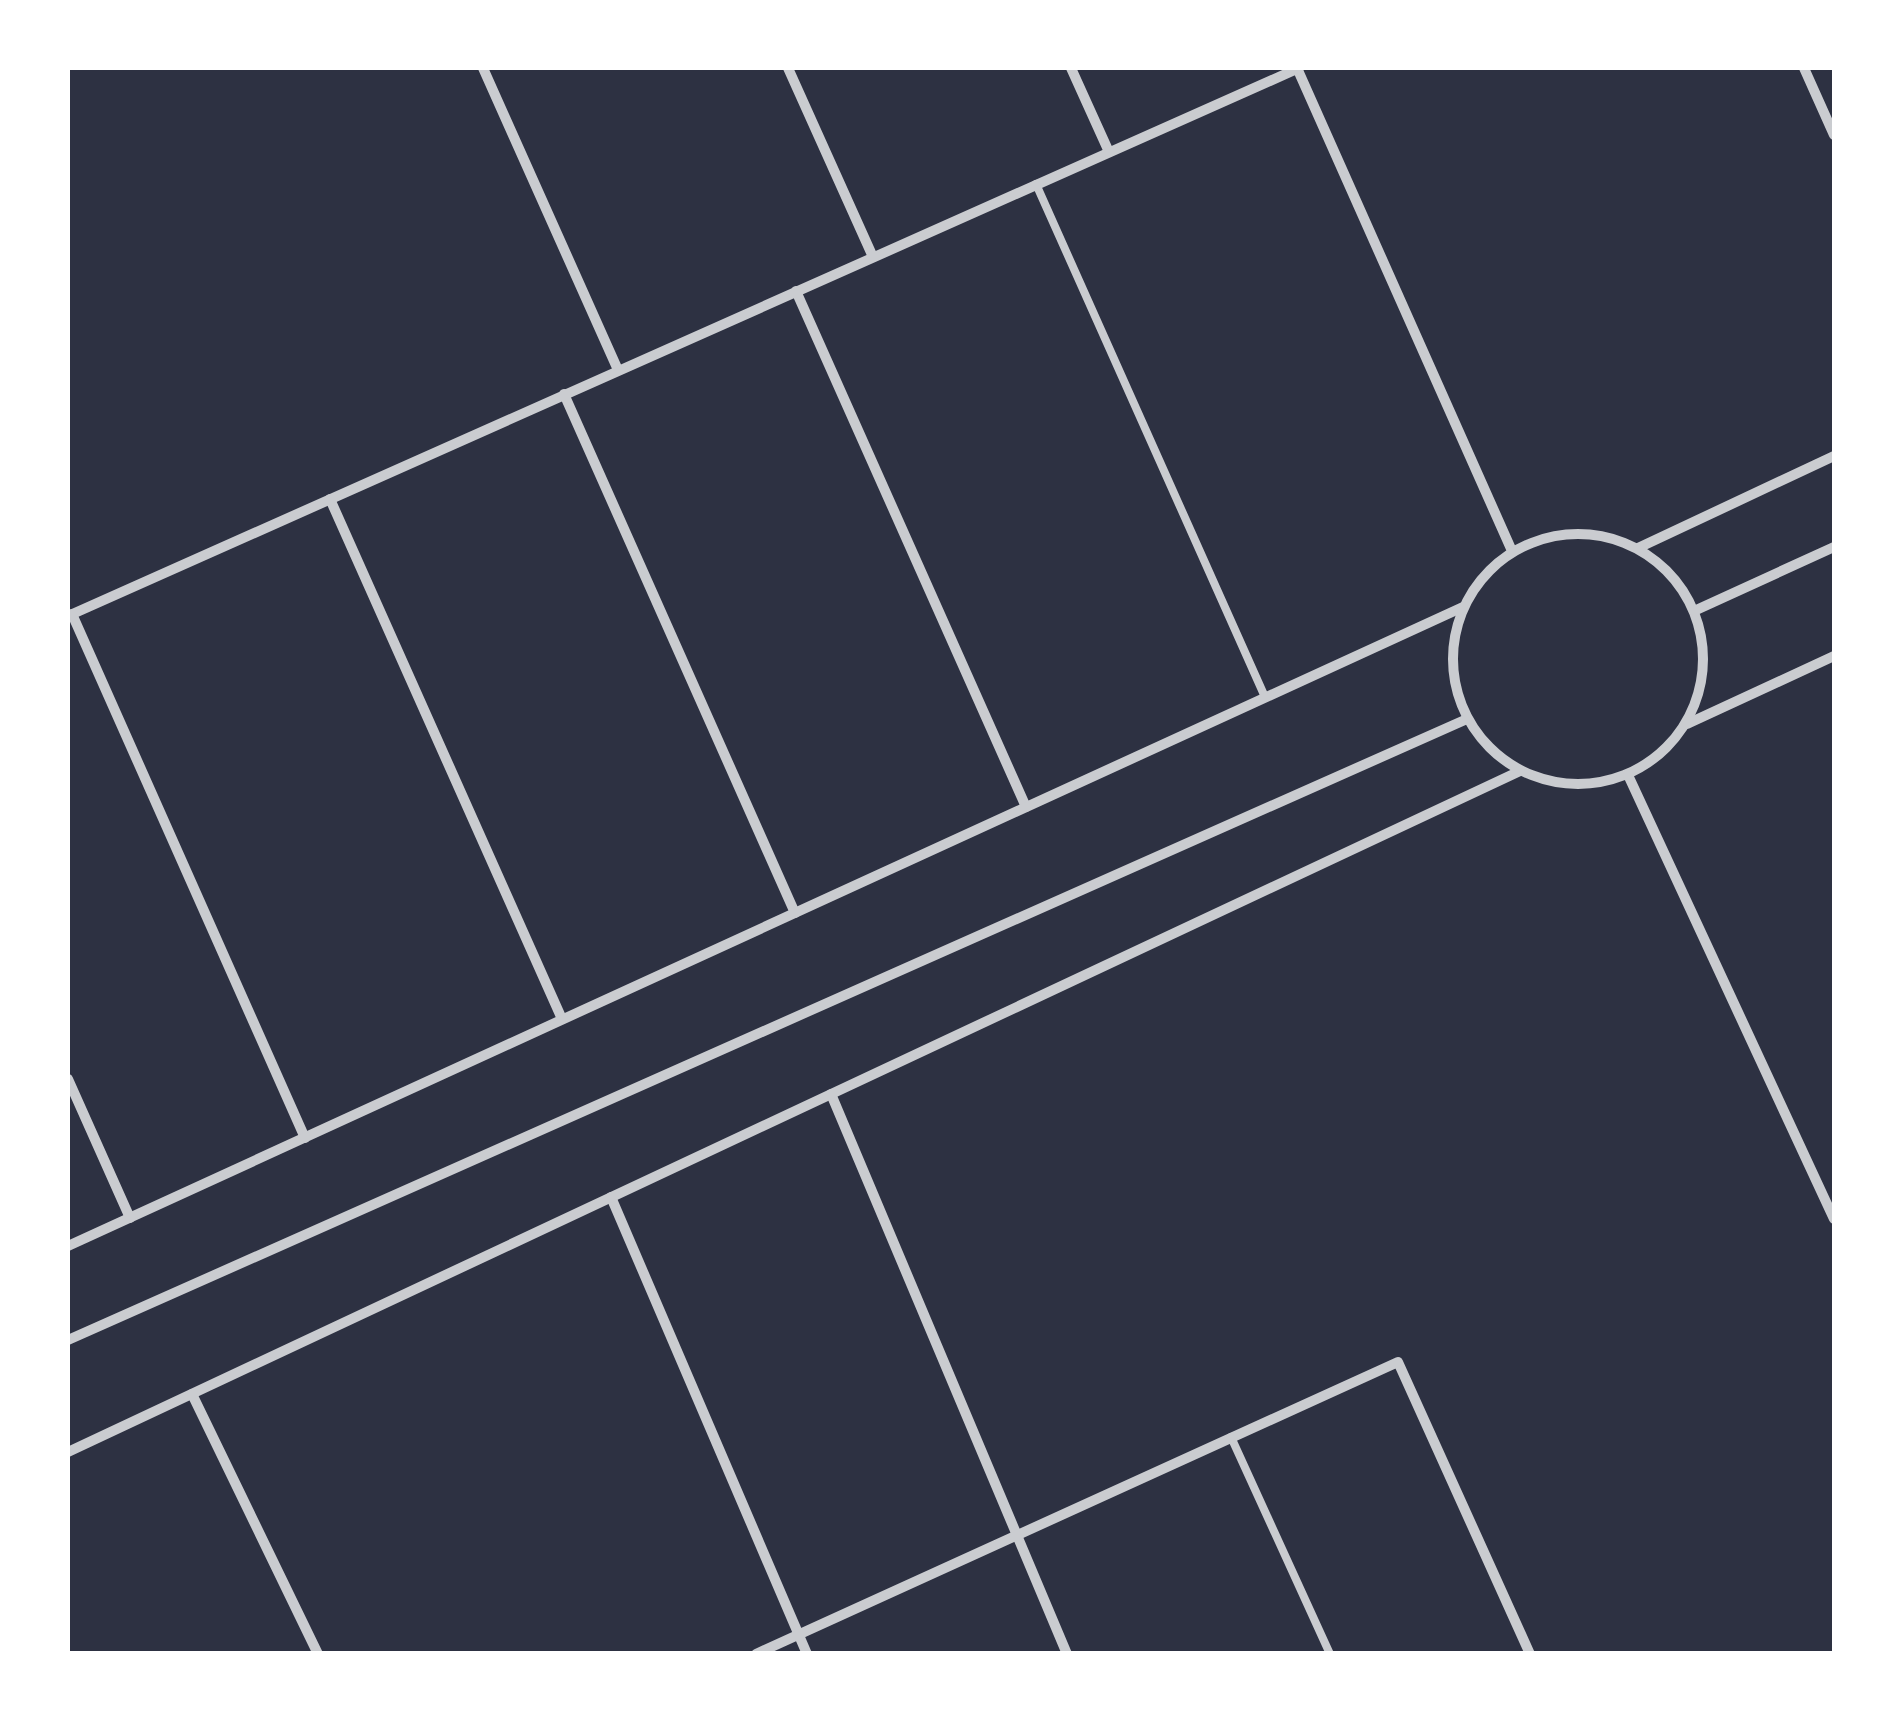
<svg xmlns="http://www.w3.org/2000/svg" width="1902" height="1721" viewBox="0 0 1902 1721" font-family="Manrope,sans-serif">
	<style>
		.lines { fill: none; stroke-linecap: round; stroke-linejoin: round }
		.service { stroke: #caccd0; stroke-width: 8 }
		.minor { stroke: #caccd0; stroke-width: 10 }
	</style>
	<rect width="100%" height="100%" fill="#2d3142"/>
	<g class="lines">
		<g class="service">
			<polyline points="1036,184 1265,697"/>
			<polyline points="1231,1437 1330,1654"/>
		</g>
		<g class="minor">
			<polyline points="483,68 618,370"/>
			<polyline points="788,68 873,257"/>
			<polyline points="1071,68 1109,152"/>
			<polyline points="1297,68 1512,551"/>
			<polyline points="1804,68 1834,135"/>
			<polyline points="796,291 1026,807"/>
			<polyline points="564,394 795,913"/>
			<polyline points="330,499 562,1019"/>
			<circle cx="1578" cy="659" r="125"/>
			<polyline points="1638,548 1834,456"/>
			<polyline points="1694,611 1834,547"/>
			<polyline points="72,614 305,1138"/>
			<polyline points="68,616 1299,68"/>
			<polyline points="1687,724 1834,656"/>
			<polyline points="1628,775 1834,1219"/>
			<polyline points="68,1079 130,1218"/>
			<polyline points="831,1094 1067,1654"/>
			<polyline points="611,1197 807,1654"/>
			<polyline points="68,1246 1463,607"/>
			<polyline points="68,1340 1467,719"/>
			<polyline points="192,1394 318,1654"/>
			<polyline points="68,1452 1520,771"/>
			<polyline points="756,1654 1398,1362 1530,1654"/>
		</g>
	</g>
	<rect width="1902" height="1721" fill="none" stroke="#ffffff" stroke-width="140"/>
</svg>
